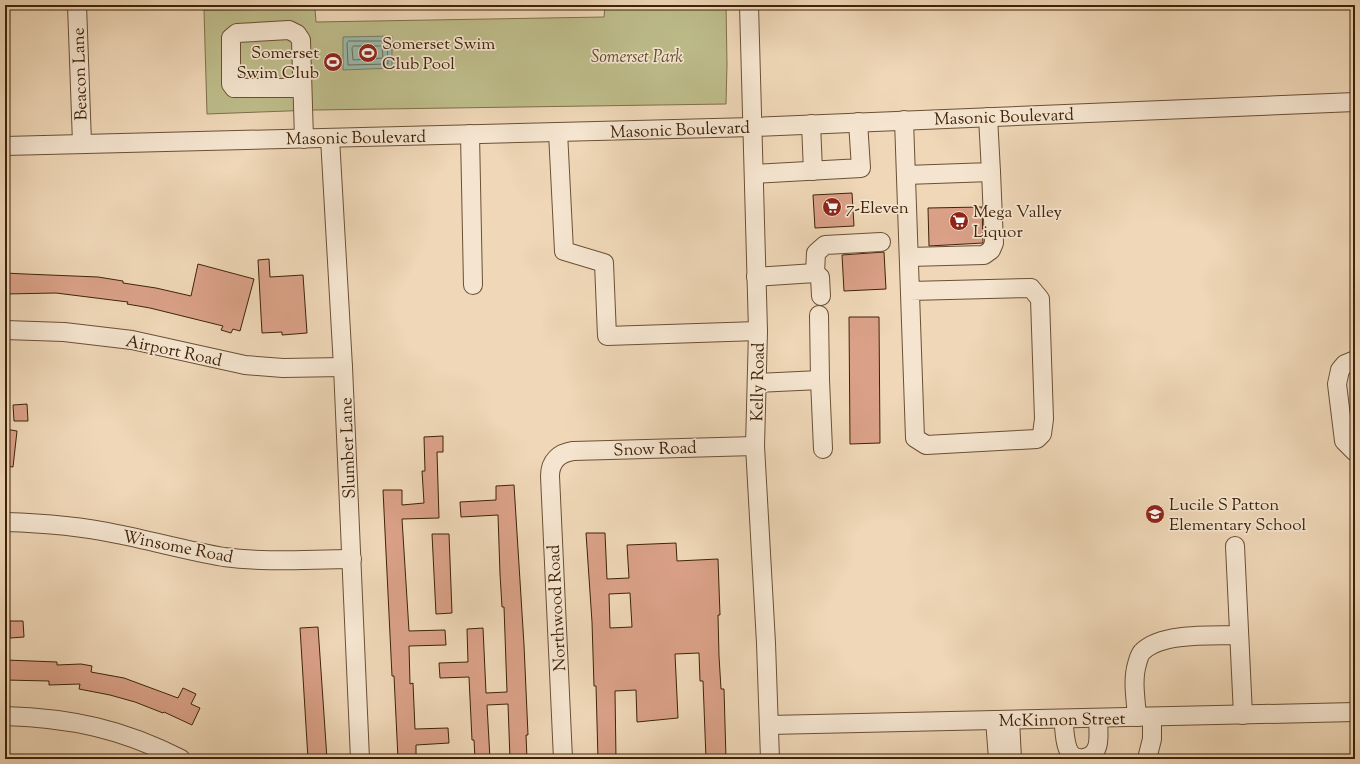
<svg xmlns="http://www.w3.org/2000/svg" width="1360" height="764" viewBox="0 0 1360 764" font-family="'Sorts Mill Goudy',serif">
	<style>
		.green { fill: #bebd8b; stroke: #7e704a }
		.water { fill: #9abaac; stroke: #767e6b }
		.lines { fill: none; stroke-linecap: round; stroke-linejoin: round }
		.shore { stroke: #6c6e5a; stroke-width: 1 }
		.building { fill: #daa188; stroke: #3f2309; fill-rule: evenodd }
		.minor-casing { stroke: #6b5034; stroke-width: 20 }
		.minor { stroke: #f5e5d0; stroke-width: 18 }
		.labels { text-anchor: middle; stroke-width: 3.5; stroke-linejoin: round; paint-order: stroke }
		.poi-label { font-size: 17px; fill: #3f2309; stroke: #f5e5d0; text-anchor: start }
		.park-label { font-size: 17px; font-style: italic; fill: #5f4a2a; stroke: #f5e5d0 }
		.street-label { font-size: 17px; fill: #3f2309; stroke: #f5e5d0 }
	</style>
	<rect width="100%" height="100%" fill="#efd7b7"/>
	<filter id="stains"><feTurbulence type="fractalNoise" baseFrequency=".005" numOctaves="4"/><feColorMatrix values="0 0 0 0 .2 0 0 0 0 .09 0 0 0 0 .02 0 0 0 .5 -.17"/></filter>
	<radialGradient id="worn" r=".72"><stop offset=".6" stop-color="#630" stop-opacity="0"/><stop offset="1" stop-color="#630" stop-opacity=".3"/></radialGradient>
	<polygon class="green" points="605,5 726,5 727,64 726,104 314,110 207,114 204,10 315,9 316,22 604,17"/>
	<polygon class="water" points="392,36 392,68 343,70 343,37"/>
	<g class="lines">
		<g class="shore">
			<polygon points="349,41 387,41 388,64 348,65 347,43"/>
			<polygon points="354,46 382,46 383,58 353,60 352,48"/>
		</g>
	</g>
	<g class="building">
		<polygon points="852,193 854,226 815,228 813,195"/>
		<polygon points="982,207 983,243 929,246 928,208"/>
		<polygon points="884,252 886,289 844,291 842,255"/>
		<polygon points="269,259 270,277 303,275 307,333 282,335 282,332 262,333 258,260"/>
		<polygon points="198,264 254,279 240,331 233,329 231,333 221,330 223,326 150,308 127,304 128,302 56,293 5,294 5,273 25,274 98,277 123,281 123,283 156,288 191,296"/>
		<polygon points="849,317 879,317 880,443 850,444"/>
		<polygon points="27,404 28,421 14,421 13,405"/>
		<polygon points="5,429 17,431 13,467 5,466"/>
		<polygon points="443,436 443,452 437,452 439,518 402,519 409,631 445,630 446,645 409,646 410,684 413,683 415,729 448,728 449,743 416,745 416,759 398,759 394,676 392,676 383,490 402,490 402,505 424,503 422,471 425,471 424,437"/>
		<polygon points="514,485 524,645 528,735 526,735 527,759 510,759 508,704 487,705 490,759 475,759 474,740 472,740 469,677 440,678 439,663 468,662 467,629 483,628 486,693 507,692 504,607 502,607 500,574 498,515 461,517 460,502 496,500 496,486"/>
		<path d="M586 533H605L607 579 629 578 627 545 676 543 677 561 718 559 720 615H718L719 656 721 689H724L726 759H706L703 681H700L699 653 675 654 678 718 637 722 636 690 615 691 616 759H598L596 686H594L592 622ZM630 593 632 627 610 628 609 594Z"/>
		<polygon points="432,534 449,534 452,613 436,614"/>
		<polygon points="10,621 23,621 24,637 10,638"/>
		<polygon points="318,627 327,759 308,759 300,628"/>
		<polygon points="5,660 57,662 57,665 81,664 92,666 91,672 124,678 178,698 183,688 196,694 191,704 200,708 192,725 164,712 163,713 135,702 110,695 79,689 80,684 49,685 49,681 5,680"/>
	</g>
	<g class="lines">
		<g class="minor-casing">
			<g id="minor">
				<polyline points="77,5 82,143"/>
				<polyline points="749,5 758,331 755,446 766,643 770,759"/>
				<path d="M302 88H234L231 84V38L237 33 289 30 297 34 301 40C302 73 303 106 304 139"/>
				<path d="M904 120C908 226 912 332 915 438L926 445 1037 439 1042 434 1044 419 1040 299 1031 288 910 291"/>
				<polyline points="811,124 813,171"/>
				<polyline points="558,132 564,251 604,263 607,336 758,331"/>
				<polyline points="470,134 473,285"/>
				<polyline points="330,138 343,367 360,759"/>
				<polyline points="5,146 753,127 1355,102"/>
				<polyline points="754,174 861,168 858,122"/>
				<polyline points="906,175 991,172 988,117"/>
				<polyline points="909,257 984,255 991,250 994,243 991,172"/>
				<polyline points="815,273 816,253 825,245 881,242"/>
				<polyline points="756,277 815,273 820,277 821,296"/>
				<polyline points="819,315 820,380"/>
				<polyline points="5,330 64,332 132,340 245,365 283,368 343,367"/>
				<polyline points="1355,360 1345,364 1340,370 1337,384 1344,441 1355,452"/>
				<polyline points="757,383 820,380 823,449"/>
				<path d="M5 522C42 523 80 526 117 534 153 541 188 551 224 557 266 563 309 559 352 559"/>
				<polyline points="1235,546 1243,715"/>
				<path d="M5 716C71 718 122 729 181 759"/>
				<path d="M1137 717C1136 700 1132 681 1137 664 1138 660 1140 653 1143 651 1163 632 1213 636 1239 635"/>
				<path d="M1063 719C1065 729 1064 744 1070 753 1073 757 1079 759 1084 758 1103 755 1098 732 1098 718"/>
				<polyline points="995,720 998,759"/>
				<polyline points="1010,720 1012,759"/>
				<polyline points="769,725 1355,712"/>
				<path d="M563 759 550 476C550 461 559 453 573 451L755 446"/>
				<polyline points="1147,759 1152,739 1152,717"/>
			</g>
		</g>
		<use href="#minor" class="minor"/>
	</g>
	<defs>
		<g id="stadium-disc" transform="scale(1)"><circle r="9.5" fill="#8f2418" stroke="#f5e5d0"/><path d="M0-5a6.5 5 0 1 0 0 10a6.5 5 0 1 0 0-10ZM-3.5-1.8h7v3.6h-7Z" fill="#fff"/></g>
		<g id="supermarket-disc" transform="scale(1)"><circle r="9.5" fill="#8f2418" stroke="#f5e5d0"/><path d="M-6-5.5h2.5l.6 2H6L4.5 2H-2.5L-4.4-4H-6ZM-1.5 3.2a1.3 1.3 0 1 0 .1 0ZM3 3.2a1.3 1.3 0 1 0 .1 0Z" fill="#fff"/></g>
		<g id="school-disc" transform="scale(1)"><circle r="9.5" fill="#8f2418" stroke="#f5e5d0"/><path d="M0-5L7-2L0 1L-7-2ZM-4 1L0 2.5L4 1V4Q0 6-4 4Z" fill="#fff"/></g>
	</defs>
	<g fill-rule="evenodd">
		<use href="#stadium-disc" x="368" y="53"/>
		<use href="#stadium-disc" x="333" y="62"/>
		<use href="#supermarket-disc" x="832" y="207"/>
		<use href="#supermarket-disc" x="959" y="221"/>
		<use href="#school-disc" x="1155" y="514"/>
	</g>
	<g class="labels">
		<g class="poi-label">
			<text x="382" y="49">Somerset Swim<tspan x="382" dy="20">Club Pool</tspan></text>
			<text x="319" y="58" text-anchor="end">Somerset<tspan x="319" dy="20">Swim Club</tspan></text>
			<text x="846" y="213">7-Eleven</text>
			<text x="973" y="217">Mega Valley<tspan x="973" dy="20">Liquor</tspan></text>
			<text x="1169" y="510">Lucile S Patton<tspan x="1169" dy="20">Elementary School</tspan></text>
		</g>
		<g class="park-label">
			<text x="637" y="62">Somerset Park</text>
		</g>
		<g class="street-label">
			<text transform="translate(79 74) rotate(-92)" y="6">Beacon Lane</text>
			<text transform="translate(1004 116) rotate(-2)" y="6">Masonic Boulevard</text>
			<text transform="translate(680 129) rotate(-2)" y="6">Masonic Boulevard</text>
			<text transform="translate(356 137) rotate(-1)" y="6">Masonic Boulevard</text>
			<text transform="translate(174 350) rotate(12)" y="6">Airport Road</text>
			<text transform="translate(757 382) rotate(-89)" y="6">Kelly Road</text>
			<text transform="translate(347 448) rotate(-92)" y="6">Slumber Lane</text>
			<text transform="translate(655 448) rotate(-2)" y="6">Snow Road</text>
			<text transform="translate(178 546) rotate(11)" y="6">Winsome Road</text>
			<text transform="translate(556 608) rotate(-93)" y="6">Northwood Road</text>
			<text transform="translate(1062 719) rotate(-1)" y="6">McKinnon Street</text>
		</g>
	</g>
	<rect width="1360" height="764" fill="none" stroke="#efd7b7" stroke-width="20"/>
	<rect x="6" y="6" width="1348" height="752" fill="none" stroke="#3f2309" stroke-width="2"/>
	<rect x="10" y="10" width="1340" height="744" fill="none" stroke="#3f2309"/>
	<rect width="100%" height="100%" filter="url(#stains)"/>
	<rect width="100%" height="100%" fill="url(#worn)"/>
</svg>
